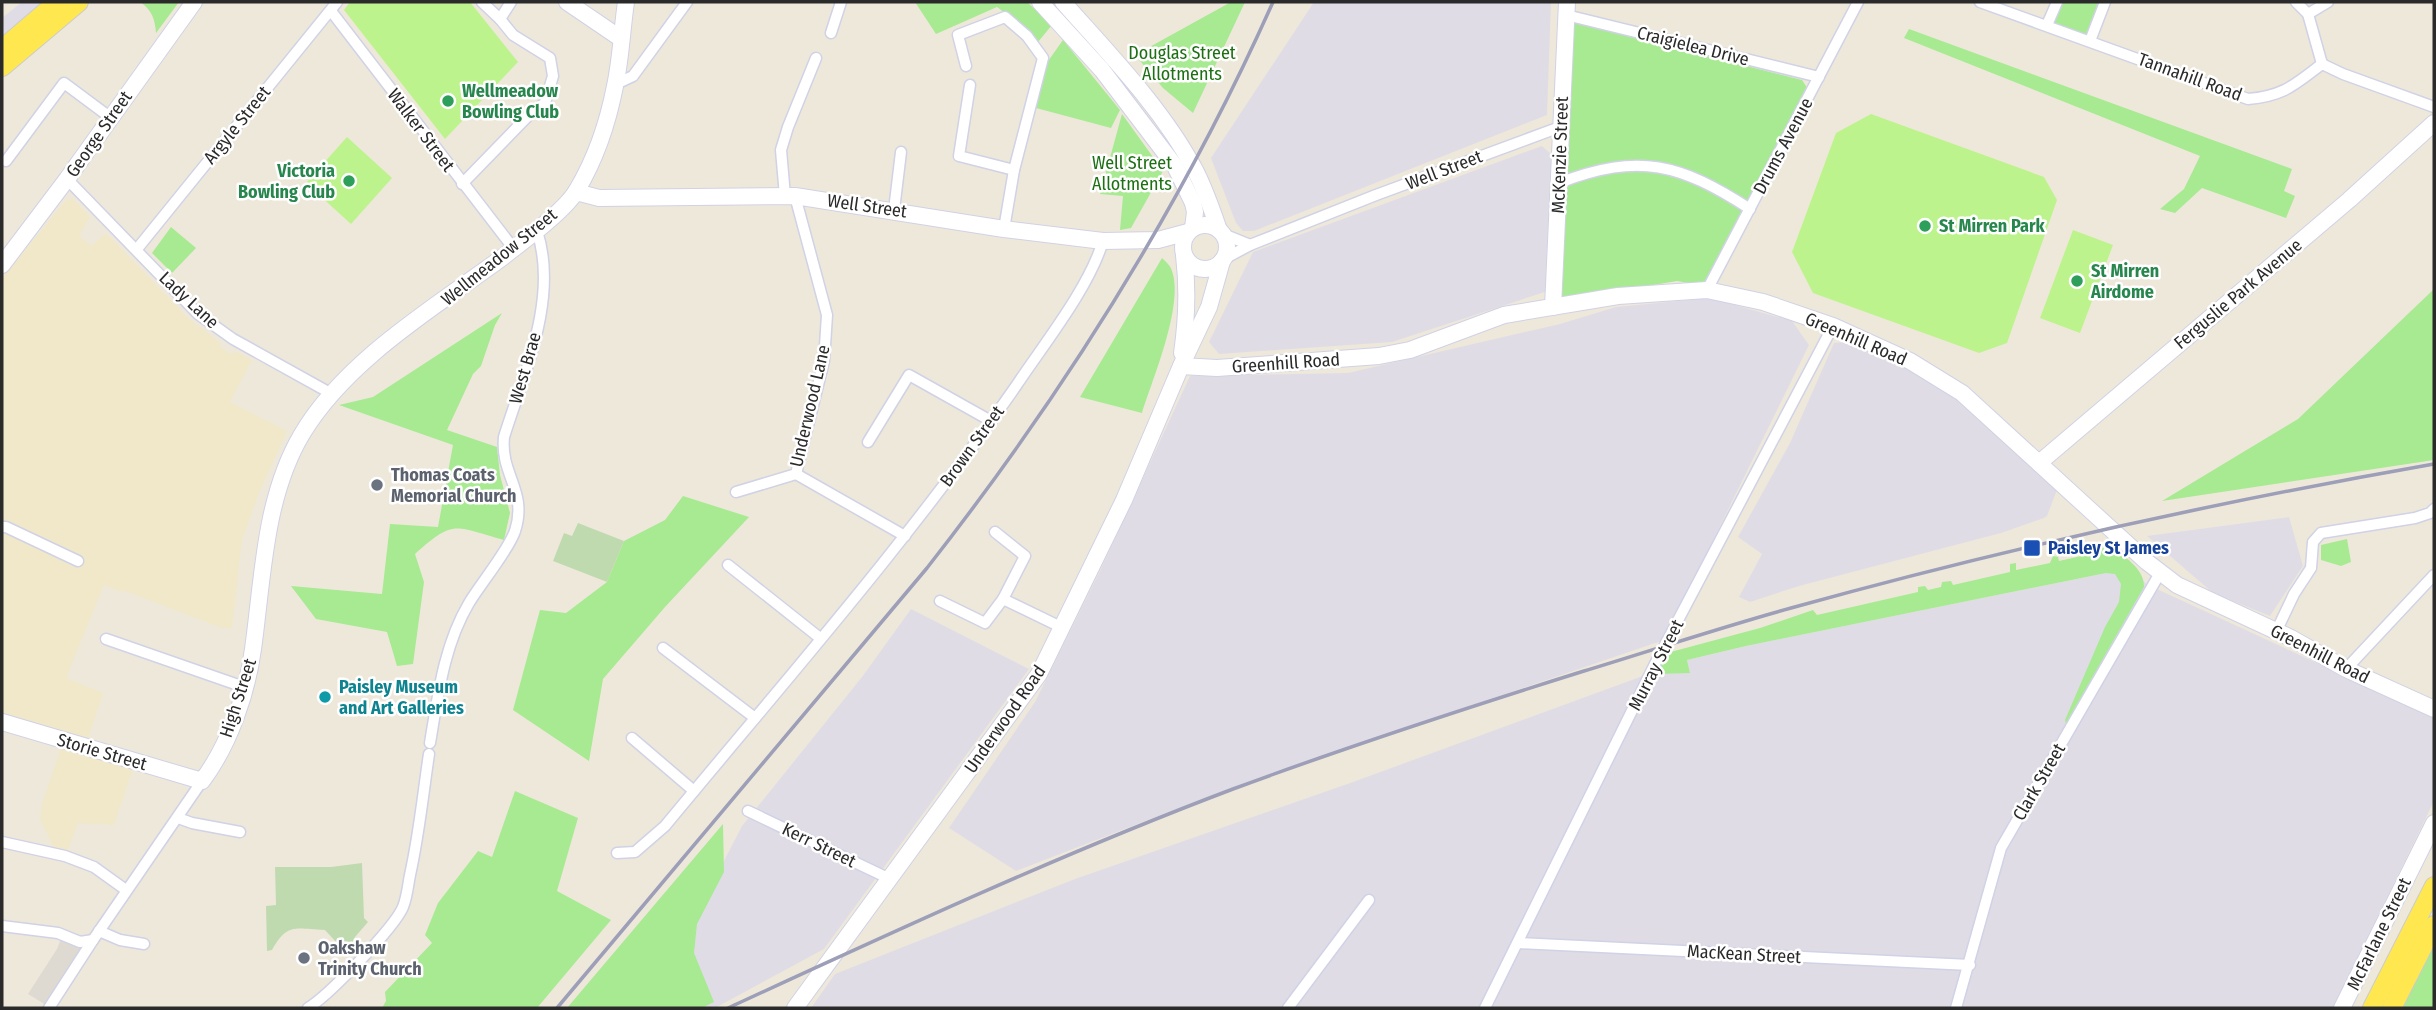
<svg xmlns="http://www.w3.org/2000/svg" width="2436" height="1010" viewBox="0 0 2436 1010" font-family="'Fira Sans Condensed',sans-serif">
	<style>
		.industrial { fill: #e0dce6 }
		.education { fill: #f1e8c9 }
		.green { fill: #a7ea92 }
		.cemetery { fill: #c0dab0 }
		.pitch { fill: #bdf38c }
		.plaza { fill: #dedad2 }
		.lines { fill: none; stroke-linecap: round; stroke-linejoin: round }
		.street-casing { stroke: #d0d2e5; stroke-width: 13 }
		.secondary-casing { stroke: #d0d2e5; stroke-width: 18 }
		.primary-casing { stroke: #ccc; stroke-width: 20 }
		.street { stroke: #fff; stroke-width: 10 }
		.secondary { stroke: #fff; stroke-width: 16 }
		.primary { stroke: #ffe84f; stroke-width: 18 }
		.rail { stroke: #9d9eb7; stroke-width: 3.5 }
		.leisure-dot { fill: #2e9e5b; stroke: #fff; stroke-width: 2.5 }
		.worship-dot { fill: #6b7280; stroke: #fff; stroke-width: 2.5 }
		.transit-dot { fill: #1a4fb4; stroke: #fff; stroke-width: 2.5 }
		.culture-dot { fill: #0f9aa8; stroke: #fff; stroke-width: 2.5 }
		.labels { text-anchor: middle; stroke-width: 5; stroke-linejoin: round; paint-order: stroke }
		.street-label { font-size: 18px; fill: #2a2a2a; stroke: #fff }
		.park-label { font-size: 18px; fill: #1c6f12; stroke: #fff }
		.leisure-label { font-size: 18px; font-weight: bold; fill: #27864d; stroke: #fff; text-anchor: start }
		.worship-label { font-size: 18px; font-weight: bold; fill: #5b616d; stroke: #fff; text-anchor: start }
		.transit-label { font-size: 18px; font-weight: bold; fill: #164399; stroke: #fff; text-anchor: start }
		.culture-label { font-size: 18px; font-weight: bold; fill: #0d838f; stroke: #fff; text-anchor: start }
	</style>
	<rect width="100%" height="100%" fill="#eee8db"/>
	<g class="industrial">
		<polygon points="22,2 43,2 2,37 2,18"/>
		<polygon points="1314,2 1551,2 1547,115 1254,231 1243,231 1236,223 1211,158"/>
		<polygon points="1542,146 1551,154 1545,292 1392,342 1219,354 1209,342 1253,252"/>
		<polygon points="1710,298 1792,321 1809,345 1664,640 1236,786 1016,871 949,828 1035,702 1100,571 1190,376 1348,373 1560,324 1616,307"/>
		<polygon points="1847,342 1938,383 2057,490 2047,516 2044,518 2001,533 1799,586 1750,602 1739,597 1762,554 1738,537 1790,443 1834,343"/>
		<polygon points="2289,517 2303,566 2270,616 2213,593 2147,536"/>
		<polygon points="2117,557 2139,575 2146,584 2434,717 2434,801 2333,1008 811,1008 835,974 1075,879 1353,782 1640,677 1664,673 1690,673 1687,660 1746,646 2101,574"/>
		<polygon points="911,609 1029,669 824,949 715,1008 629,1008 697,913 742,826 862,677"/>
	</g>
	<polygon class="education" points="67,199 74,200 90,217 79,236 92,246 103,235 108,235 187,317 219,342 220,347 231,354 237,352 252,360 230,402 287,431 259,493 242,540 232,628 222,628 122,590 121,592 104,585 66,678 103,693 88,739 137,757 114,825 78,823 67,853 54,848 40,819 42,804 63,742 2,721 2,278"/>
	<g class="green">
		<path d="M140 2H179L156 33C155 19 152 10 140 2Z"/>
		<polygon points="915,2 1027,2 1052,25 1038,42 1024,27 997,7 936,34"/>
		<polygon points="1231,2 1245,2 1193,113 1163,88 1135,55"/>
		<polygon points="2061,2 2101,2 2088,35 2053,23"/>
		<polygon points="1572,22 1802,80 1808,89 1705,286 1677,281 1558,301"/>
		<polygon points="1909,29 2292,169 2284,191 2295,196 2286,218 2202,188 2175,213 2160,209 2184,189 2200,156 1904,38"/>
		<polygon points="1063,40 1120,110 1111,128 1036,108 1046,64"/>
		<polygon points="1122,114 1163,171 1131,228 1120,230 1123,196 1100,194"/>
		<polygon points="171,227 196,248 172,273 152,253"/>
		<path d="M1162 258C1166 262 1171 266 1172 271 1184 305 1153 378 1142 413L1080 397Z"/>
		<polygon points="2434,289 2434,460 2162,501 2298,419"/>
		<path d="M502 313 495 325 481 366 473 374 447 430 497 447 500 475 510 513 504 540C455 527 455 518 415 554L424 582 413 664 397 666 387 632 316 619 291 586 382 594 390 524 438 527 453 445 339 405 373 397Z"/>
		<polygon points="683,496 749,517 665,607 603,679 589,761 513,710 540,610 566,613 607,582 624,541 665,520"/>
		<polygon points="2347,539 2351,562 2341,566 2321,560 2321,545"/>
		<path d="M2104 542C2118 552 2145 567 2144 587L2066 724 2065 720 2105 627 2119 602 2121 584 2115 574 2106 573 1746 646 1687 660 1690 673 1657 674 1667 653 1760 628 1813 610 1817 615 1918 592V587L1925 586 1928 590 1941 587 1942 582 1951 581 1953 585 2010 572V564L2016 563V570L2050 563 2053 556 2058 557 2059 561 2086 555 2084 545Z"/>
		<polygon points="515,791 578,818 557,891 611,920 537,1008 382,1008 386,1001 385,992 432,943 425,935 438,903 478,851 492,857"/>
		<polygon points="723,824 724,872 697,924 694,953 714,1002 702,1008 567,1008"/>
		<polygon points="2434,941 2434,1008 2399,1008"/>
	</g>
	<g class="cemetery">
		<polygon points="578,523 624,541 607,582 553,561 564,533 572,536"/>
		<path d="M362 863 364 918 368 922 355 937 347 954 325 930C295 929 288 922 272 950L267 951 266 906 276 905 275 867H331Z"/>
	</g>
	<g class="pitch">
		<polygon points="350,2 470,2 518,62 445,139 344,10"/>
		<polygon points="1871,114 2044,177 2057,200 2007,343 1979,353 1813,293 1792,252 1836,133"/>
		<polygon points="347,137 392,178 351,224 306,183"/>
		<polygon points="2073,230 2113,245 2080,333 2040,318"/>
	</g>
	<polygon class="plaza" points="61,939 80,948 81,951 46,1005 28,994 57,949"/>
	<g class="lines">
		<g class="street-casing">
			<g id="street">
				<polyline points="482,2 500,19"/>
				<path d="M1980 2 2248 99C2284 96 2294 85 2322 64"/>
				<polyline points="2296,2 2308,14 2322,64"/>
				<polyline points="331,11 514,249"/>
				<polyline points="2308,14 2328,2"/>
				<polyline points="1566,15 1819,77"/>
				<polyline points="2047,25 2057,2"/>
				<polyline points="831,33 841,2"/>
				<polyline points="2090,41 2105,2"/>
				<polyline points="2322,64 2343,74 2434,107"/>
				<polyline points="966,66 958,35 1005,17 1027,36 1043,58 1014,170 1004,229"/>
				<polyline points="616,84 633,76 687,2"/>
				<polyline points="970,85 959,156 1014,170"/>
				<polyline points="6,161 64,83 111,118"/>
				<polyline points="67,179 198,314 233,339 332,394"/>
				<path d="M1559 183C1640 152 1680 164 1750 209"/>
				<polyline points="462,184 530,114 545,103 553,76 550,58 513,35 500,19 511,2"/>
				<polyline points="785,196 781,150 788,127 816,58"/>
				<polyline points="894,210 901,152"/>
				<polyline points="1223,234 1250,245"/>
				<polyline points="137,249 337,2"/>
				<polyline points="1224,259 1250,245 1376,195 1560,127"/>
				<polyline points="1707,290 1858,2"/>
				<polyline points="868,442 909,375 991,421"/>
				<polyline points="796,474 905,536"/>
				<polyline points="736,492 796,474 824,361 827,315 795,196"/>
				<polyline points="2,527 6,527 78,561"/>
				<polyline points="995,532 1025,556 1003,599"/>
				<polyline points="728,565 820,638"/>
				<polyline points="940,601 985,623 1003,599 1063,628"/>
				<polyline points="2276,632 2294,594 2311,568 2313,542 2321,533 2415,518 2430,513 2434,509"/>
				<polyline points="106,639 244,687"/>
				<polyline points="663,648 755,718"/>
				<polyline points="2346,669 2434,575"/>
				<polyline points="632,738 694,791"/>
				<path d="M430 743C438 695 444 645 469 603 481 583 508 551 515 531 528 491 500 475 504 437 524 373 559 298 537 231"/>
				<polyline points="748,811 890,879"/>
				<polyline points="178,818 192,823 240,832"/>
				<polyline points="2,842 65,856 94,867 126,890"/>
				<path d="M617 853 635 852 665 826C785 681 909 540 1016 386 1044 344 1089 288 1103 241"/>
				<polyline points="2,926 58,933 80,942 93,940"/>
				<polyline points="99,931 120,940 144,944"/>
				<polyline points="1518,943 1970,965"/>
				<polyline points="49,1008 93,940 202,781"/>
				<path d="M308 1008C328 996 394 928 403 907 407 897 408 885 410 875 419 835 423 794 429 754"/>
				<polyline points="1288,1008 1369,900"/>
				<polyline points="1485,1008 1655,664 1833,326"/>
				<polyline points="1956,1008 2001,848 2160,573"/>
			</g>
		</g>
		<g class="secondary-casing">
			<g id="secondary">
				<polyline points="567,2 620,38"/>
				<polyline points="1040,2 1102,70 1175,166 1193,203 1195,212 1193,228"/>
				<path d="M1063 2C1109 54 1162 108 1195 170 1205 189 1212 210 1219 230"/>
				<polyline points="576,192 599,198 795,196 1004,229 1103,241 1158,240 1188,232"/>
				<circle cx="1205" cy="247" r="22"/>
				<polyline points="2,265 67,179 194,2"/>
				<polyline points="1553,307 1567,2"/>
				<path d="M1182 353C1187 319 1188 289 1184 255"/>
				<polyline points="1181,366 1217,368 1379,356 1410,350 1504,315 1618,296 1707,290 1763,302 1833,326 1910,361 1962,393 2147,562 2177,585 2291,638 2346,669 2434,709"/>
				<polyline points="2039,463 2349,200 2434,123"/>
				<path d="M2 722 202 781C229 745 247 694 253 649 263 578 264 498 302 434 346 360 435 307 503 257 523 241 565 211 577 190 596 158 608 122 615 86 621 58 622 29 626 2"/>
				<polyline points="795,1008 1039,674 1124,500 1181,366 1209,307 1222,261"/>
				<polyline points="2342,1008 2434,823"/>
			</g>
		</g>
		<g class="primary-casing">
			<g id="primary">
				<polyline points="2,49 57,2"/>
				<polyline points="2,67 79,2"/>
				<polyline points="2372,1008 2434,886"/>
				<polyline points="2392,1008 2434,925"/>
			</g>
		</g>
		<use href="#street" class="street"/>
		<use href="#secondary" class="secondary"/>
		<use href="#primary" class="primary"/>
		<g class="rail">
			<path d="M557 1008 927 568C1065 392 1182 206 1273 2"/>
			<path d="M728 1008C895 931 1061 854 1233 789 1349 746 1466 708 1584 671 1653 650 1722 627 1791 608 2003 549 2217 502 2434 464"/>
		</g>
	</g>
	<g class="leisure-dot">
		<circle cx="448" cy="101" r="7"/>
		<circle cx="349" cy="181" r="7"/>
		<circle cx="1925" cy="226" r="7"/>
		<circle cx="2077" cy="281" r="7"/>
	</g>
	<g class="worship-dot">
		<circle cx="377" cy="485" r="7"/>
		<circle cx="304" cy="958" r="7"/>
	</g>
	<rect class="transit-dot" x="2023" y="539" width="18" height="18" rx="3.5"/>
	<circle class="culture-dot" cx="325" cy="697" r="7"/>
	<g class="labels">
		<g class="street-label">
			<text transform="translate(1693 46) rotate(14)" y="6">Craigielea Drive</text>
			<text transform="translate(2190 77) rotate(20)" y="6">Tannahill Road</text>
			<text transform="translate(237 125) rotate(-51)" y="6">Argyle Street</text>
			<text transform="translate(421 130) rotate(53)" y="6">Walker Street</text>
			<text transform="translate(99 134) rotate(-55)" y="6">George Street</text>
			<text transform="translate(1783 146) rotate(-62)" y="6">Drums Avenue</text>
			<text transform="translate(1560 155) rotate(-88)" y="6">McKenzie Street</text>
			<text transform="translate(1444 170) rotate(-21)" y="6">Well Street</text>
			<text transform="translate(867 206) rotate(8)" y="6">Well Street</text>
			<text transform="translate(499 257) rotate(-39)" y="6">Wellmeadow Street</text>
			<text transform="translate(2238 294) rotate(-40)" y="6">Ferguslie Park Avenue</text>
			<text transform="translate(189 300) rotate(43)" y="6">Lady Lane</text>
			<text transform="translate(1856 339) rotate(23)" y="6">Greenhill Road</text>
			<text transform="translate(1286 363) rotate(-4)" y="6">Greenhill Road</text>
			<text transform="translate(525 368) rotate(-74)" y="6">West Brae</text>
			<text transform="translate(810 406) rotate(-77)" y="6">Underwood Lane</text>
			<text transform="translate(972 446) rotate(-54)" y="6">Brown Street</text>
			<text transform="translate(2320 654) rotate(27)" y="6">Greenhill Road</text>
			<text transform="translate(1656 665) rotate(-63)" y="6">Murray Street</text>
			<text transform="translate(238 698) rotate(-72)" y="6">High Street</text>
			<text transform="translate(1005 719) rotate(-55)" y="6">Underwood Road</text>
			<text transform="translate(102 752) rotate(16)" y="6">Storie Street</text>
			<text transform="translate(2039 782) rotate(-60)" y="6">Clark Street</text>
			<text transform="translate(819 845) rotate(26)" y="6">Kerr Street</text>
			<text transform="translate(2379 934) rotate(-64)" y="6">McFarlane Street</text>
			<text transform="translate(1744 954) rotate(3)" y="6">MacKean Street</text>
		</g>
		<g class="park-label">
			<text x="1182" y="59">Douglas Street<tspan x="1182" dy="21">Allotments</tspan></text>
			<text x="1132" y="169">Well Street<tspan x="1132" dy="21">Allotments</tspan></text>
		</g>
		<g class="leisure-label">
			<text x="462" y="97">Wellmeadow<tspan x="462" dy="21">Bowling Club</tspan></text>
			<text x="335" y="177" text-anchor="end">Victoria<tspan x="335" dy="21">Bowling Club</tspan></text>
			<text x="1939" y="232">St Mirren Park</text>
			<text x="2091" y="277">St Mirren<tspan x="2091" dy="21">Airdome</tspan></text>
		</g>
		<g class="worship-label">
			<text x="391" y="481">Thomas Coats<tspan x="391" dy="21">Memorial Church</tspan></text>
			<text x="318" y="954">Oakshaw<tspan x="318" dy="21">Trinity Church</tspan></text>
		</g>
		<g class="transit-label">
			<text x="2048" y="554">Paisley St James</text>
		</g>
		<g class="culture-label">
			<text x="339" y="693">Paisley Museum<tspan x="339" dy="21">and Art Galleries</tspan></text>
		</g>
	</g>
	<rect width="2436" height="1010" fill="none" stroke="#2a2a2a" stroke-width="7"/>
</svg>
